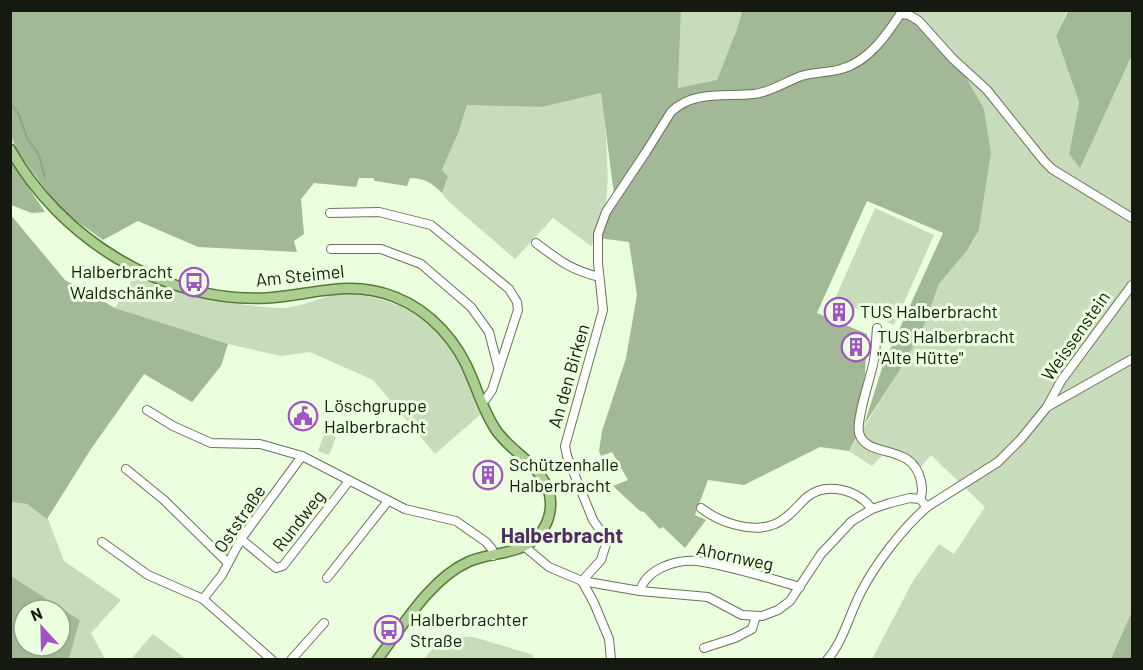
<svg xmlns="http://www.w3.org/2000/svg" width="1143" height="670" viewBox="0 0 1143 670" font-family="Barlow,sans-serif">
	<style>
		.green { fill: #c8dbbb }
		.forest { fill: #a3b896; fill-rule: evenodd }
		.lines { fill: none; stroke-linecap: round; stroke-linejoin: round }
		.stream { stroke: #91a584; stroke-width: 2 }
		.minor-casing { stroke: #647559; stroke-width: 10 }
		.major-casing { stroke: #547a36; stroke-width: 12 }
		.minor { stroke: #fff; stroke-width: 8 }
		.major { stroke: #adce93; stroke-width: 9 }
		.labels { text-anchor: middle; stroke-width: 6; stroke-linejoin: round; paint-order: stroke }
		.poi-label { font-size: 18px; fill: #141a0f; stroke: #ebfede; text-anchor: start }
		.street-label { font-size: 18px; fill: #141a0f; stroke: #ebfede }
		.quarter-label { font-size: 21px; font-weight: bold; fill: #522d65; stroke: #ebfede }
	</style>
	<rect width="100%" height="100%" fill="#ebfede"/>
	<g class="green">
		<polygon points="681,11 742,11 737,29 717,81 678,88"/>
		<polygon points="910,11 1071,11 1067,11 1056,36 1079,102 1069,153 1080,167 1132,55 1132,513 1131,514 1132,519 1132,611 1111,659 872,659 913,581 939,544 954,554 985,507 931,455 920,468 907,453 889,448 872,466 849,451 898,373 922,331 939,284 966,252 979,230 991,153 984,109 922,22"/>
		<path d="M601 93C606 130 617 217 591 246L553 218 515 259 448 201 442 193 448 176 442 170 459 131 467 105 542 107Z"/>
		<polygon points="875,208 934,235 894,325 835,299"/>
		<path d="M136 273C148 278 161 285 174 289 203 299 251 307 282 308 301 308 321 296 340 294 358 293 373 297 389 302 445 321 461 364 481 414L435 454 373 380 310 352 281 356 228 344 115 308Z"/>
		<polygon points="325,432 336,437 329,455 318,451"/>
		<polygon points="10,502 27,504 48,519 64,561 121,600 91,633 105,659 69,659 80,620 11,576"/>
		<polygon points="153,634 186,659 131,659"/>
		<polygon points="443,636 474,637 533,655 532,660 424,659"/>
	</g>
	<g class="forest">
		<path d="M10 11H681L678 88 717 80 737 29 742 11H910L922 22 964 74 984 109 991 153 979 230 966 252 939 284 922 331 898 373 864 425 883 365 943 233 867 201 817 313 867 334 865 375 854 426 856 438 849 451 820 447 744 485 708 480 695 515 706 520 685 548 663 527 660 529 644 512 640 511 613 486 628 480 612 452 601 456 599 451 602 431 626 358 637 295 629 242 598 238 614 195 601 93 542 107 467 105 459 131 442 170 448 176 442 193C432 183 424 178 410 178L407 186 375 181 373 178H359L356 187 314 183 301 199 304 234 294 241 297 252 198 247 138 221 103 240 61 210 17 151 11 136Z"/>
		<polygon points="1068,11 1132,11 1132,55 1080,168 1069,154 1079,102 1056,36"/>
		<polygon points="10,162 11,162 45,212 32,213 11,205"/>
		<polygon points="10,214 65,280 115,308 228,344 221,366 192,402 144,374 91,449 47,519 27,504 11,502"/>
		<path d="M11 576 80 620 69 659H11ZM24 610H60V646H24Z"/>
		<polygon points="1132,611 1132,659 1111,659"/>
	</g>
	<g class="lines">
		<polyline class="stream" points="10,103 19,115 27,138 39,155 45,178"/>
		<g class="minor-casing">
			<g id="minor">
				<polyline points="901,14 909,15 919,21 953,59 987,90 1044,161 1052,169 1132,218"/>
				<polyline points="330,213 379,212 431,225 509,289 517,302 518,310 492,390 486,399 481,401"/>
				<path d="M536 243C560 261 569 269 599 277"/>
				<polyline points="331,249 381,249 421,264 471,307 489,332 498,367"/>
				<path d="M877 328C876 338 876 350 874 360 871 377 856 418 859 433 867 460 912 441 921 481 922 488 923 492 920 499"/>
				<polyline points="1047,407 1061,381 1132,285"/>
				<polyline points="147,410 173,426 211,443 260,444 302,456 405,509 456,521 486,542 492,549 493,556"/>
				<polyline points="126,469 164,500 228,563"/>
				<path d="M701 508C719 522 752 534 775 524 788 519 797 506 807 497 827 481 858 490 872 509"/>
				<polyline points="241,539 276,568 283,566 349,481"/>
				<polyline points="102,542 148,575 203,599 272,660"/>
				<polyline points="525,547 549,567 582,581 640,591 708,597 742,615 762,616 778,610 790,601 821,554 852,521 872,509 890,503 910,498 920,499 927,507"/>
				<polyline points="327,578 388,501"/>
				<path d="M582 581 601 560 606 544 604 536 593 520 567 456 565 446 603 310 598 263V234L606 212 646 152 671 112C693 90 726 97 754 94 771 92 785 82 801 76 814 72 828 73 841 69 869 62 888 33 903 10"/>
				<polyline points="582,581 594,603 609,639 611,660"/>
				<path d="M640 591C646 569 676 559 697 561 732 566 767 578 800 587"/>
				<polyline points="203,599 222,575 241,539 302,456"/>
				<polyline points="704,648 735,638 752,629 756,616"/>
				<polyline points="291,660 324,623"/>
				<path d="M827 660C844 640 849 615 861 592 876 563 902 529 927 507L998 462 1021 439 1047 407 1132 359"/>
			</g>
		</g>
		<g class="major-casing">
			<path id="major" d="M10 149C60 238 162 303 267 298 313 295 349 279 395 297 431 311 458 342 472 378 479 395 485 414 496 430 510 451 537 463 547 487 553 500 551 516 544 528 527 557 494 550 468 562 430 579 402 627 377 660"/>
		</g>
		<use href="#minor" class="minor"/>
		<use href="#major" class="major"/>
	</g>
	<defs>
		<g id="bus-ring" transform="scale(1.5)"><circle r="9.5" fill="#ebfede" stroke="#a154c6" stroke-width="1.5"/><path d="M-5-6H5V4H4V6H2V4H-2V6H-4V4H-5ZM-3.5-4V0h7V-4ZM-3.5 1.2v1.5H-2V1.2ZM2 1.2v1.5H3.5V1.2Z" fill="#a154c6"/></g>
		<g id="building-ring" transform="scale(1.5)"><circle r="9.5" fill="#ebfede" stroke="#a154c6" stroke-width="1.5"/><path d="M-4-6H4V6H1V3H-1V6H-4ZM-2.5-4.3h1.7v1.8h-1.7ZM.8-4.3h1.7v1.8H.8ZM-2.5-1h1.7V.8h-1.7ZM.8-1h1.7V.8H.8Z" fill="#a154c6"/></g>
		<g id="civic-ring" transform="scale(1.5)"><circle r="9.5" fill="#ebfede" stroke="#a154c6" stroke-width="1.5"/><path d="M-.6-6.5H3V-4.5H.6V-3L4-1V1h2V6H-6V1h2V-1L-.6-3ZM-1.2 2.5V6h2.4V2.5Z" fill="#a154c6"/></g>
	</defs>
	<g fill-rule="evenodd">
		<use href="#bus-ring" x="194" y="282"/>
		<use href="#building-ring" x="839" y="312"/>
		<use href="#building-ring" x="856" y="347"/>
		<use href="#civic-ring" x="303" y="416"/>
		<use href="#building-ring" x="488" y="475"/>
		<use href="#bus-ring" x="389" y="630"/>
	</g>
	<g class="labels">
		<g class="poi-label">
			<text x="173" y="278" text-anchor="end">Halberbracht<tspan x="173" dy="21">Waldschänke</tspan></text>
			<text x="860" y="318">TUS Halberbracht</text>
			<text x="877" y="343">TUS Halberbracht<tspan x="877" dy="21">"Alte Hütte"</tspan></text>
			<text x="324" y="412">Löschgruppe<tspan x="324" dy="21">Halberbracht</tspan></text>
			<text x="509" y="471">Schützenhalle<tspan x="509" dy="21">Halberbracht</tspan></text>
			<text x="410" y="626">Halberbrachter<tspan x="410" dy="21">Straße</tspan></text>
		</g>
		<g class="street-label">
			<text transform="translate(300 276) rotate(-6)" y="6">Am Steimel</text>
			<text transform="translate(1076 336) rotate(-55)" y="6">Weissenstein</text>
			<text transform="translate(569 376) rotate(-74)" y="6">An den Birken</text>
			<text transform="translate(240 519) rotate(-56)" y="6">Oststraße</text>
			<text transform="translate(299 521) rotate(-52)" y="6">Rundweg</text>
			<text transform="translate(735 557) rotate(12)" y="6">Ahornweg</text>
		</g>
		<g class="quarter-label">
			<text x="562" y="543">Halberbracht</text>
		</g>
	</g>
	<rect width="1143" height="670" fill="none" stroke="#141a0f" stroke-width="24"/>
	<g transform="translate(42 628) rotate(338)"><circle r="28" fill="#ebfede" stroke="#95a38b" stroke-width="1.5"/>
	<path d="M0-4.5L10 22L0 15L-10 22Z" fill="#a154c6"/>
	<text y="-9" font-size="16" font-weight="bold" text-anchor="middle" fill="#141a0f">N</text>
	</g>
</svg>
